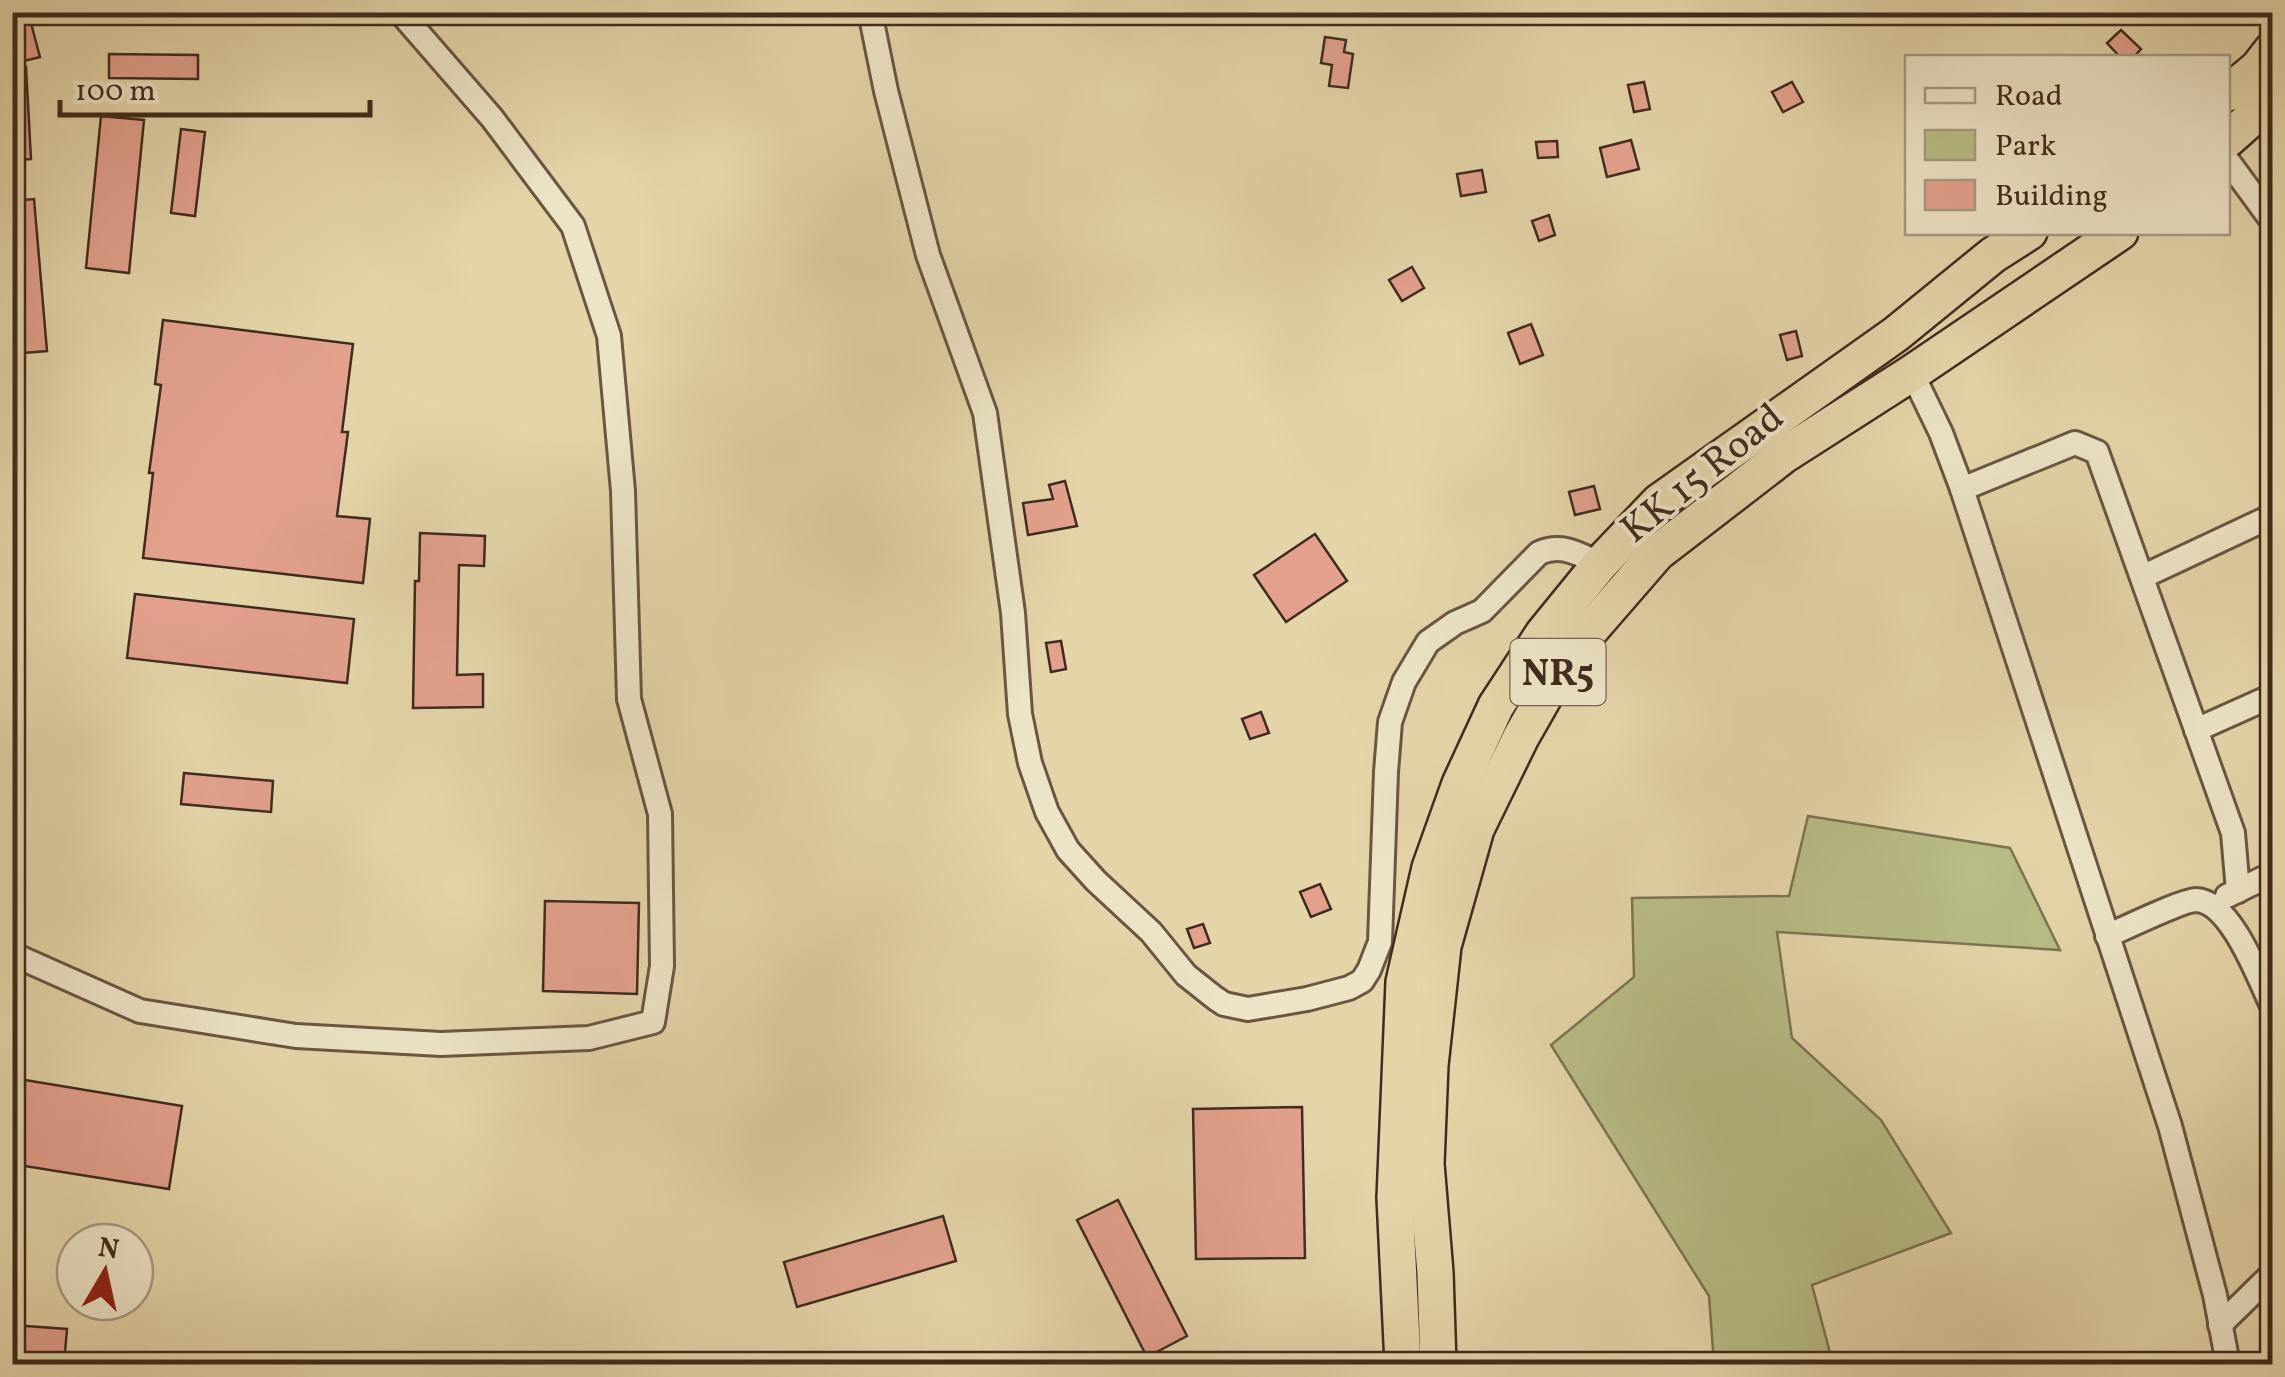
<svg xmlns="http://www.w3.org/2000/svg" width="2285" height="1377" viewBox="0 0 2285 1377" font-family="Vollkorn,serif">
	<style>
		.green { fill: #b8bc85; stroke: #7c7452; stroke-width: 2.5 }
		.building { fill: #e3a18d; stroke: #412b1e; stroke-width: 2.5 }
		.lines { fill: none; stroke-linecap: round; stroke-linejoin: round }
		.minor-casing { stroke: #6a5641; stroke-width: 28 }
		.highway-casing { stroke: #412b1e; stroke-width: 40 }
		.minor { stroke: #ede4c7; stroke-width: 22 }
		.highway { stroke: #e4d5a9; stroke-width: 35 }
		.labels { text-anchor: middle; stroke-width: 8; stroke-linejoin: round; paint-order: stroke }
		.shield { fill: #ede4c7; stroke: #756251; stroke-width: 2.5 }
		.shield-label { font-size: 38px; font-weight: bold; fill: #412b1e }
		.street-label { font-size: 40px; fill: #412b1e; stroke: #ede4c7 }
	</style>
	<rect width="100%" height="100%" fill="#e4d5a9"/>
	<filter id="stains"><feTurbulence type="fractalNoise" baseFrequency=".002" numOctaves="4"/><feColorMatrix values="0 0 0 0 .2 0 0 0 0 .09 0 0 0 0 .02 0 0 0 .5 -.17"/></filter>
	<radialGradient id="worn" r=".72"><stop offset=".6" stop-color="#630" stop-opacity="0"/><stop offset="1" stop-color="#630" stop-opacity=".3"/></radialGradient>
	<polygon class="green" points="1808,816 2010,848 2060,950 1777,932 1792,1038 1881,1120 1951,1233 1812,1285 1833,1364 1714,1364 1709,1296 1551,1045 1634,977 1632,898 1789,896"/>
	<g class="building">
		<polygon points="12,12 28,12 40,57 12,64"/>
		<polygon points="2121,30 2141,49 2133,58 2121,58 2107,43"/>
		<polygon points="1325,37 1346,40 1344,52 1353,54 1348,88 1329,86 1332,65 1321,63"/>
		<polygon points="109,54 198,55 198,79 109,78"/>
		<polygon points="12,67 26,67 31,159 12,160"/>
		<polygon points="1644,82 1650,109 1634,112 1628,85"/>
		<polygon points="1792,82 1803,102 1783,112 1772,92"/>
		<polygon points="101,116 144,120 129,273 86,268"/>
		<polygon points="181,129 205,132 195,216 171,213"/>
		<polygon points="1631,140 1639,169 1607,177 1600,148"/>
		<polygon points="1557,141 1558,157 1538,158 1536,142"/>
		<polygon points="1482,170 1486,192 1461,196 1457,174"/>
		<polygon points="34,199 47,351 12,354 12,201"/>
		<polygon points="1549,215 1555,235 1539,241 1532,221"/>
		<polygon points="1412,267 1424,288 1402,301 1389,280"/>
		<polygon points="163,320 353,344 342,432 348,432 337,516 370,519 363,583 143,558 153,473 149,473 161,385 155,384"/>
		<polygon points="1531,324 1543,355 1520,364 1508,333"/>
		<polygon points="1796,331 1802,356 1787,360 1780,335"/>
		<polygon points="1065,481 1077,526 1028,535 1023,503 1053,499 1049,485"/>
		<polygon points="1594,486 1600,509 1575,515 1569,492"/>
		<polygon points="420,533 485,536 484,566 459,565 457,675 483,674 483,707 413,708 415,581 419,581"/>
		<polygon points="1315,534 1347,581 1286,622 1254,575"/>
		<polygon points="135,594 354,619 347,683 127,658"/>
		<polygon points="1061,641 1066,669 1051,672 1046,643"/>
		<polygon points="1261,712 1269,733 1250,739 1242,719"/>
		<polygon points="184,773 273,781 271,812 181,804"/>
		<polygon points="1320,884 1331,909 1311,917 1300,892"/>
		<polygon points="545,901 639,903 637,994 543,991"/>
		<polygon points="1203,924 1210,943 1194,948 1187,929"/>
		<polygon points="25,1080 182,1106 169,1189 12,1164"/>
		<polygon points="1302,1107 1305,1258 1196,1259 1193,1109"/>
		<polygon points="1118,1200 1187,1336 1147,1357 1077,1220"/>
		<polygon points="943,1216 956,1261 797,1307 784,1262"/>
		<polygon points="12,1325 67,1329 64,1364 12,1362"/>
	</g>
	<g class="lines">
		<g class="minor-casing">
			<g id="minor">
				<path d="M870 12 886 91 928 255 985 413 1013 613 1020 714 1030 763 1047 812 1068 850 1096 881 1151 932 1186 975 1215 998 1224 1004 1248 1009 1307 999 1349 988 1362 981 1369 970 1380 942 1386 772 1390 722 1404 682 1428 642 1455 623 1482 611 1539 553C1562 543 1579 554 1600 564"/>
				<polyline points="2228,161 2272,221"/>
				<polyline points="1912,373 1941,433 1962,489 2170,1126 2215,1295 2228,1364"/>
				<polyline points="1962,489 2075,443 2097,452 2233,833 2238,891"/>
				<polyline points="2142,577 2272,516"/>
				<polyline points="2196,730 2272,696"/>
				<polyline points="2227,896 2272,874"/>
				<path d="M2107 936C2123 929 2183 900 2196 900 2231 901 2259 979 2272 1006"/>
				<polyline points="12,954 140,1011 296,1036 441,1044 589,1038 653,1022 662,966 660,814 629,699 623,491 609,336 573,226 492,118 400,12"/>
				<polyline points="2220,1325 2272,1274"/>
			</g>
		</g>
		<g class="highway-casing">
			<g id="highway">
				<polyline points="2228,93 2258,68 2272,50"/>
				<polyline points="2228,139 2272,100"/>
				<polyline points="1403,1364 1395,1198 1404,982 1430,868 1460,784 1496,706 1543,634 1600,564 1659,502 1896,334 1993,255 2029,232"/>
				<polyline points="1438,1364 1435,1273 1426,1164 1430,1065 1443,946 1476,829 1521,737 1566,658 1657,553 1784,455 1912,373 2120,232"/>
			</g>
		</g>
		<use href="#minor" class="minor"/>
		<use href="#highway" class="highway"/>
	</g>
	<g class="labels">
		<rect class="shield" x="1510.5" y="639" width="95" height="66" rx="8"/>
		<g class="shield-label">
			<text x="1558" y="685">NR5</text>
		</g>
		<g class="street-label">
			<text transform="translate(1701 472) rotate(-39)" y="14">KK 15 Road</text>
		</g>
	</g>
	<rect width="2285" height="1377" fill="none" stroke="#e4d5a9" stroke-width="50"/>
	<rect x="15" y="15" width="2255" height="1347" fill="none" stroke="#412b1e" stroke-width="5"/>
	<rect x="25" y="25" width="2235" height="1327" fill="none" stroke="#412b1e" stroke-width="2.5"/>
	<rect x="1905" y="55" width="325" height="180" fill="#ede4c7" stroke="#a89a83" stroke-width="2.5"/>
	<rect x="1925" y="88" width="50" height="15" fill="#ede4c7" stroke="#a89a83" stroke-width="2.5"/>
	<text x="1995" y="105" font-size="30" fill="#412b1e">Road</text>
	<rect x="1925" y="130" width="50" height="30" fill="#b8bc85" stroke="#a89a83" stroke-width="2.5"/>
	<text x="1995" y="155" font-size="30" fill="#412b1e">Park</text>
	<rect x="1925" y="180" width="50" height="30" fill="#e3a18d" stroke="#a89a83" stroke-width="2.5"/>
	<text x="1995" y="205" font-size="30" fill="#412b1e">Building</text>
	<g transform="translate(105 1272) rotate(9)"><circle r="48" fill="#ede4c7" stroke="#a89a83" stroke-width="2.5"/>
	<path d="M0-8L18 38L0 25L-18 38Z" fill="#8f2418"/>
	<text y="-15" font-size="28" font-weight="bold" text-anchor="middle" fill="#412b1e">N</text>
	</g>
	<path d="M60 100v15h310v-15" fill="none" stroke="#412b1e" stroke-width="5"/>
	<text x="75" y="100" font-size="30" fill="#412b1e" stroke="#ede4c7" stroke-width="8" paint-order="stroke">100 m</text>
	<rect width="100%" height="100%" filter="url(#stains)"/>
	<rect width="100%" height="100%" fill="url(#worn)"/>
</svg>
